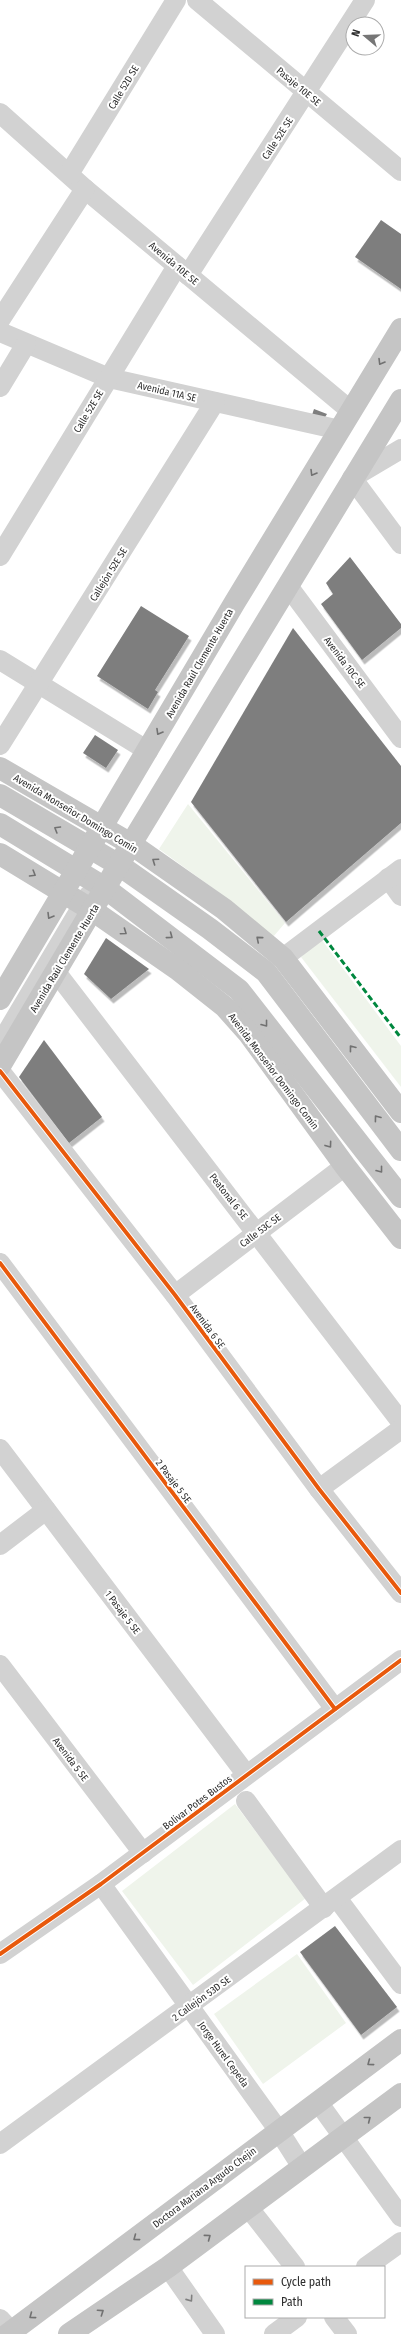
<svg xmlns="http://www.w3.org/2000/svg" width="401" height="2334" viewBox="0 0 401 2334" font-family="'Fira Sans Condensed',sans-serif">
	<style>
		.green { fill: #eff4eb }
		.building { fill: #7e7e7e; filter: url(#shadow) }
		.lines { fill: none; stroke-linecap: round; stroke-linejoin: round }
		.minor { stroke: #d2d2d2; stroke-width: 20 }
		.major { stroke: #c5c5c5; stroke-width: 22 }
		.quiet { stroke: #00873e; stroke-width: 3; stroke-dasharray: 6 3; stroke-linecap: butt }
		.cycleway-casing { stroke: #fff; stroke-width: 6 }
		.cycleway { stroke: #e8590c; stroke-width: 4 }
		.oneway { stroke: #717171 }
		.oneway2 { stroke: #808080 }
		.labels { text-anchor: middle; stroke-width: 4; stroke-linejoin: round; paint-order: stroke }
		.street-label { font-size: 10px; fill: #2d2d2d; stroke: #fff }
	</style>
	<defs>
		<filter id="shadow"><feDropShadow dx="2.5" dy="4.5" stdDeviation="0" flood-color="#0004"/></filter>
	</defs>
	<rect width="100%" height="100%" fill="#fff"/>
	<g class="green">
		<polygon points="188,804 285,923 273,937 217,891 159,849"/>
		<polygon points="321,939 401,1046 401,1087 301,957"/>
		<polygon points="235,1804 306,1898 193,1985 122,1891"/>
		<polygon points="297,1954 346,2023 263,2084 214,2014"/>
	</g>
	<g class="building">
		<polygon points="381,220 401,234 401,289 355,257"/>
		<polygon points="314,409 327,414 322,422 311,418"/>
		<polygon points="350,557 401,624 401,628 362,660 321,604 333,594 326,583"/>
		<polygon points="141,606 189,636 155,690 158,692 148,709 97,676"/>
		<polygon points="293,628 401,766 401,823 286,922 191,802"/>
		<polygon points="95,735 118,750 106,768 83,753"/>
		<polygon points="106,938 149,969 111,999 84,974"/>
		<polygon points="44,1040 102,1117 69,1143 19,1077"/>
		<polygon points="335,1926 397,2007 361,2035 300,1952"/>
	</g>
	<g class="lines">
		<g class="minor">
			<polyline points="197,0 401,171"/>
			<polyline points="0,113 85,189 351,411"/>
			<polyline points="69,174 176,0"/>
			<polyline points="188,275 365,0"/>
			<polyline points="0,320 85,189"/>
			<polyline points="0,332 109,378 340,430"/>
			<polyline points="0,387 26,344"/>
			<polyline points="401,449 352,478 401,544"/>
			<polyline points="0,556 177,266"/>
			<polyline points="288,586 401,738"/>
			<polyline points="0,660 148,751"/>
			<polyline points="0,745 215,402"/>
			<polyline points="388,878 401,896"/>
			<polyline points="283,958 401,869"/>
			<polyline points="56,972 401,1422"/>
			<polyline points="0,1044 88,896"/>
			<polyline points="0,1071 175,1295 319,1489 401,1593"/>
			<polyline points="0,1263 335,1709"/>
			<polyline points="175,1295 345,1166"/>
			<polyline points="0,1449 246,1774"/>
			<polyline points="319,1489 401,1429"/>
			<polyline points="0,1545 46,1510"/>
			<polyline points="0,1665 143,1853"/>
			<polyline points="246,1801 324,1908"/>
			<polyline points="101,1884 279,2131 302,2167"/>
			<polyline points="337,1898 401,1984"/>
			<polyline points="0,1954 101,1884 401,1660"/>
			<polyline points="318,2102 401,2217"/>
			<polyline points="0,2144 401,1850"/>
			<polyline points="248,2207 295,2267"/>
			<polyline points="168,2267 215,2334"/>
			<polyline points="366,2267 401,2242"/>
			<polyline points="334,2317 347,2334"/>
			<polyline points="0,2319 11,2331"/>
			<polyline points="274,2334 297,2317"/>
		</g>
		<g class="major">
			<polyline points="0,768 131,844 224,909 283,958 401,1112"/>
			<polyline points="0,795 119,865 210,929 266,972 401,1150"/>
			<polyline points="0,824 105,888 239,990 401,1197"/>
			<polyline points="0,854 92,910 177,969 225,1007 249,1034 345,1166 401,1238"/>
			<polyline points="0,999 235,602 401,329"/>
			<polyline points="0,1066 131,844 401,400"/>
			<polyline points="8,2334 401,2040"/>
			<polyline points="69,2334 168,2267 401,2094"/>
		</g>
		<polyline class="quiet" points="319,931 401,1038"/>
		<g class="cycleway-casing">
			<g id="cycleway">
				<polyline points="0,1071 175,1295 319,1489 401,1593"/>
				<polyline points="0,1263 335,1709"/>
				<polyline points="0,1954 101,1884 401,1660"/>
			</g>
		</g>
		<use href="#cycleway" class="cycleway"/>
	</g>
	<defs><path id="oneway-chevron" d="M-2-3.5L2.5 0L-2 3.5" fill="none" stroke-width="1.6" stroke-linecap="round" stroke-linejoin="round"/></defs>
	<g class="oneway">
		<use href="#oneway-chevron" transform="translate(381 362) rotate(121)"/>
		<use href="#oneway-chevron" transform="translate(313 473) rotate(121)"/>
		<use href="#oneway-chevron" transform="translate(159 732) rotate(120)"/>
		<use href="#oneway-chevron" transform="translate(57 829) rotate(-149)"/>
		<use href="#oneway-chevron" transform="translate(155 861) rotate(-145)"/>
		<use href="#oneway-chevron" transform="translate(33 874) rotate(31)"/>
		<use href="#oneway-chevron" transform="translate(50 916) rotate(121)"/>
		<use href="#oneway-chevron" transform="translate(124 932) rotate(35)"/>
		<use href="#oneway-chevron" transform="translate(170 936) rotate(37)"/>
		<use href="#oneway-chevron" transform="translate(259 939) rotate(-140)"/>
		<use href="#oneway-chevron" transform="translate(265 1024) rotate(52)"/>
		<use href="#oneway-chevron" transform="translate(352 1048) rotate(-128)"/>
		<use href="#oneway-chevron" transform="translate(377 1118) rotate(-127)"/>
		<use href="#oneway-chevron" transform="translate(329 1145) rotate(54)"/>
		<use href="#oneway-chevron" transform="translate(380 1170) rotate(52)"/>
		<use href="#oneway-chevron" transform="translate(370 2063) rotate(143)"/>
		<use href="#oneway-chevron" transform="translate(368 2119) rotate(-38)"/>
		<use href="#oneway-chevron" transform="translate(208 2237) rotate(-37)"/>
		<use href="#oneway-chevron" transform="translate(136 2238) rotate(143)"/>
		<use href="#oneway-chevron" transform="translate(101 2312) rotate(-34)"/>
		<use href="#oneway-chevron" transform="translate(32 2316) rotate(143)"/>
	</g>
	<use class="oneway2" href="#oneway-chevron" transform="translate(190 2299) rotate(55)"/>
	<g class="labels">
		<g class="street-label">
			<text transform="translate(299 86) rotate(40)" y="4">Pasaje 10E SE</text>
			<text transform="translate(123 87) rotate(-59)" y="4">Calle 52D SE</text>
			<text transform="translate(277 138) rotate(-57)" y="4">Calle 52E SE</text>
			<text transform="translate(174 263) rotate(40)" y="4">Avenida 10E SE</text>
			<text transform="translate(167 391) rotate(13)" y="4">Avenida 11A SE</text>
			<text transform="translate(88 411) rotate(-59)" y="4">Calle 52E SE</text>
			<text transform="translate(108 574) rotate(-58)" y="4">Callejón 52E SE</text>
			<text transform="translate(345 662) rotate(53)" y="4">Avenida 10C SE</text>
			<text transform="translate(199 663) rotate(-60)" y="4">Avenida Raúl Clemente Huerta</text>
			<text transform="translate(76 813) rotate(31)" y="4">Avenida Monseñor Domingo Comín</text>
			<text transform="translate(64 958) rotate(-59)" y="4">Avenida Raúl Clemente Huerta</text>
			<text transform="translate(274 1071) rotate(53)" y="4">Avenida Monseñor Domingo Comín</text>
			<text transform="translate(229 1196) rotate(52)" y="4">Peatonal 6 SE</text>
			<text transform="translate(260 1230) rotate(-37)" y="4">Calle 53C SE</text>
			<text transform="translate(208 1326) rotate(54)" y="4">Avenida 6 SE</text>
			<text transform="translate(174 1481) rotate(53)" y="4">2 Pasaje 5 SE</text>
			<text transform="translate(123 1612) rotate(53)" y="4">1 Pasaje 5 SE</text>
			<text transform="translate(71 1759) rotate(53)" y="4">Avenida 5 SE</text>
			<text transform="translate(197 1802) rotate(-37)" y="4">Bolivar Potes Bustos</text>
			<text transform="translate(201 1998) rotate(-36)" y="4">2 Callejón 53D SE</text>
			<text transform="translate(224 2054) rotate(54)" y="4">Jorge Hurel Cepeda</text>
			<text transform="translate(204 2187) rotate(-37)" y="4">Doctora Mariana Argudo Chejin</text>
		</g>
	</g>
	<rect x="245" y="2266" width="140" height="52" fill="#ffffff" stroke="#ababab"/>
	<rect x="253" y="2279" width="20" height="6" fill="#e8590c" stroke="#ababab"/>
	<text x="281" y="2286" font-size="12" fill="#2d2d2d">Cycle path</text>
	<rect x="253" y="2299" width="20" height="6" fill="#00873e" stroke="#ababab"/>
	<text x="281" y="2306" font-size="12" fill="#2d2d2d">Path</text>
	<g transform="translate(365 36) rotate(289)"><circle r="19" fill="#ffffff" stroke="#ababab"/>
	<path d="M0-3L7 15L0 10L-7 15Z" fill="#767676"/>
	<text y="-6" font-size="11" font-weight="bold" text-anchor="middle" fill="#2d2d2d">N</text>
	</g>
</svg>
